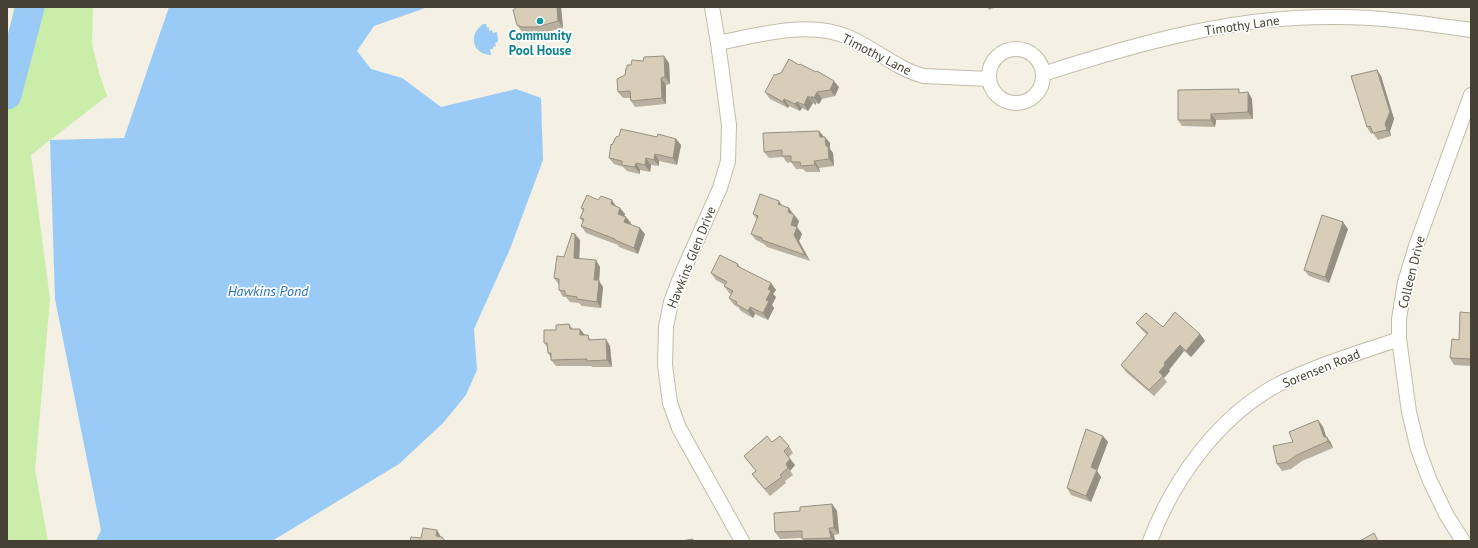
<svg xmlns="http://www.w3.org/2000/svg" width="1478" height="548" viewBox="0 0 1478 548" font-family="'PT Sans',sans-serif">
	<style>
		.green { fill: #caeda9 }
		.water { fill: #9acbf7 }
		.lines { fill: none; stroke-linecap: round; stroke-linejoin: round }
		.river { stroke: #9acbf7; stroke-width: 29 }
		.minor-casing { stroke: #c3bca9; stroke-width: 16 }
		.minor { stroke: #fff; stroke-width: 14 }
		.wall { fill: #b9b09f }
		.shaded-wall { fill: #969082 }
		.building { fill: #d7cdb9; stroke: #969082 }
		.culture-dot { fill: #0f9aa8; stroke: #fff; stroke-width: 1.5 }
		.labels { text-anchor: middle; stroke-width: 3.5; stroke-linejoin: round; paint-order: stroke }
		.street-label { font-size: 13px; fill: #474133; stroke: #fff }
		.culture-label { font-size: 13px; font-weight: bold; fill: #0d838f; stroke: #fff }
		.water-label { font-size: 14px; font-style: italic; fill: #2272bd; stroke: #fff }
	</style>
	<rect width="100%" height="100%" fill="#f4f0e4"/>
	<polygon class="green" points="14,7 93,7 92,44 99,73 107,96 31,155 50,299 35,470 48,541 7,541 7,47"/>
	<g class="water">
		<polygon points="169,7 428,7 374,26 357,51 371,69 402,78 441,107 516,89 541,98 543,160 510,249 474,329 477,370 466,395 443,423 399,464 272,541 96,541 101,530 55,299 50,140 124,138"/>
		<path d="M483 24H486L487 28 489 27V31L492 30 493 33 497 32 498 42 495 43 496 46 493 47V49H490L491 55C472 54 468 35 483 24Z"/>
	</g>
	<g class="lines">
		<polyline class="river" points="7,95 30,7"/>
		<g class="minor-casing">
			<g id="minor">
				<polyline points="712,7 718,43 729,125 728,161 720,188 680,278 671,302 666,327 665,365 670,403 679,428 742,541"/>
				<path d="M718 43C759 35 808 20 848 37 875 48 896 69 924 76L989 79"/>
				<circle cx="1016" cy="76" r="27"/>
				<path d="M1043 74C1138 43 1238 15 1338 17 1383 17 1427 24 1471 30"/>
				<path d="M1150 541C1174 478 1219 416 1279 384 1317 365 1359 353 1399 339"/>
				<polyline points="1463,541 1447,516 1430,481 1418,449 1409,412 1399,339 1399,319 1405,282 1416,246 1471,95"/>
			</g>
		</g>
		<use href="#minor" class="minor"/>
	</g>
	<g class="wall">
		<polygon points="515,7 561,7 563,28 542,33 526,34 522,32 517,25"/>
		<polygon points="987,7 996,7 989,10"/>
		<polygon points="669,63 670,84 666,85 666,104 635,107 631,101 630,98 623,98 618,92 625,75 627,68 631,65"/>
		<polygon points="1377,70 1381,76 1394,119 1390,131 1391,136 1378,140 1373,133 1371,134 1367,127"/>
		<polygon points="839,87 835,96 822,99 819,104 816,103 816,105 813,103 808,111 802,108 800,111 789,106 788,108 770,99 765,92"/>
		<polygon points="1248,92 1252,99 1253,119 1216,120 1215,127 1182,126 1178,120 1242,93"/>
		<polygon points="819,131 824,137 830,143 830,149 833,153 834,166 819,168 820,172 806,172 803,169 796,169 791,162 787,163 783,157 769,158 764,152"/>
		<polygon points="657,137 676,139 681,145 677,165 659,161 659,166 651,165 650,172 640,170 640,174 627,171 623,167 614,164 609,158"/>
		<polygon points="598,200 612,200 616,206 625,214 624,216 631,223 630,224 645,234 638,254 619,247 618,245 586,233 581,226 583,222 580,218 583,211 581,208"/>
		<polygon points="783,206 789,208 799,221 797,227 802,234 799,241 810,261 767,247 764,244 756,240 751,234 757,220 753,214"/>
		<polygon points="1348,229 1329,283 1309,276 1304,270"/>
		<polygon points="580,240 579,258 600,267 599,281 603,287 601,308 582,306 579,303 570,302 566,297 563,297 559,290 559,285 554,278 564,257"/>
		<polygon points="738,264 741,268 771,283 776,290 773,294 776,297 772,305 774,308 768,320 755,314 753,318 741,311 738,307 734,305 729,298 731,294 729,293 724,286 725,285 716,280 711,273"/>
		<polygon points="1471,313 1471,366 1454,365 1450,358"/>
		<polygon points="1136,323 1163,327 1200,334 1205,341 1191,357 1184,351 1169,370 1170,371 1164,378 1167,382 1154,396 1126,372 1121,365 1147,335 1141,329"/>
		<polygon points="569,324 573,329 585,335 592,340 610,346 612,367 592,367 591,366 556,366 551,360 551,358 548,353 548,348 544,343 556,330"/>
		<polygon points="1318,420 1323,427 1326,437 1331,443 1333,448 1302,461 1291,469 1282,471 1277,464 1293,442"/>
		<polygon points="1103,436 1108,442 1097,471 1101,477 1091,502 1071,495 1067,488"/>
		<polygon points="772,442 789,446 793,453 789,457 795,465 790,471 793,475 785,481 786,483 770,496 757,481 752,474 756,471 744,456"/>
		<polygon points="832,504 837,511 839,534 834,535 835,541 804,541 802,538 780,539 775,532 800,511"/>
	</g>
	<g class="shaded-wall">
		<polygon points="557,7 561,7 563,28 558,21"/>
		<polygon points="664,56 669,63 670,84 665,77"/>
		<polygon points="1377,70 1381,76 1394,119 1390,131 1391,136 1387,130 1385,124"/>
		<polygon points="661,78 666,85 666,104 662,98"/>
		<polygon points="834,81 839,87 835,96 830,90"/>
		<polygon points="817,92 822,99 819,104 814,98"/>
		<polygon points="1248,92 1252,99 1253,119 1248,112"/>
		<polygon points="808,96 813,103 808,111 804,105"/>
		<polygon points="812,96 816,103 816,105 811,98"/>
		<polygon points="784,99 789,106 788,108 783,102"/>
		<polygon points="797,102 802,108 800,111 795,104"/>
		<polygon points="1211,114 1216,120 1215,127 1211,120"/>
		<polygon points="819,131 824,137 820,137"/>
		<polygon points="825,137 830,143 830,149 833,153 834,166 829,159 826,146"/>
		<polygon points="676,139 681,145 677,165 673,158"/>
		<polygon points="655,154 659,161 659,166 654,160"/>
		<polygon points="646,158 651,165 650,172 645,165"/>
		<polygon points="814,161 819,168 820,172 815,165"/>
		<polygon points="636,163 640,170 640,174 635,167"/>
		<polygon points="612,200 616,207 611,204"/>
		<polygon points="779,201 784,208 778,204"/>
		<polygon points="620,208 625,214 623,220 618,214"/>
		<polygon points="789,208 793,215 788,212"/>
		<polygon points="794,215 799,221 797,227 802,234 799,241 810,261 805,255 794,235 791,225"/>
		<polygon points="626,217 631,223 629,229 624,222"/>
		<polygon points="1343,222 1348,229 1329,283 1325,277"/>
		<polygon points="640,228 645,234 638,254 634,248"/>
		<polygon points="575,234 580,240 579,265 574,258"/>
		<polygon points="596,260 600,267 599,281 603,287 601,308 597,302 594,280"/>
		<polygon points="771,283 776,290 773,294 776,297 772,305 774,308 768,320 763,313 768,289"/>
		<polygon points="750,307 755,314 753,318 748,311"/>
		<polygon points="580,329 585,335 580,335"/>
		<polygon points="1200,334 1205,341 1191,357 1186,351"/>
		<polygon points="606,339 610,346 612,367 607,360"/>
		<polygon points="1180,345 1184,351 1169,370 1170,371 1164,378 1159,372 1164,363"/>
		<polygon points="1318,420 1323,427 1327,439 1327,437 1331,443 1333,448 1324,437"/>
		<polygon points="1103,436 1108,442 1097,471 1101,477 1091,502 1086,496 1091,467"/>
		<polygon points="790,459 795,465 790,471 793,475 786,464"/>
		<polygon points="832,504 837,511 839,534 834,528"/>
		<polygon points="829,528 834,535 835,541 833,541 831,538"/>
		<polygon points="437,530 441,537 436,536"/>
	</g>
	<g class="building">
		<polygon points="515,7 557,7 558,21 537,27 522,27 517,25 513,10 516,8"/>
		<polygon points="664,56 665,77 661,78 662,98 631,101 630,91 618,92 617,79 625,75 626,68 627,68 627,65 631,65 632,60 643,61 644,57"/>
		<polygon points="789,59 799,65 800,64 816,72 817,71 834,81 830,90 817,92 814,98 812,96 811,98 808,96 804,105 797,102 795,104 784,99 783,102 765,92 774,75 781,73"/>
		<polygon points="1377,70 1390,112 1385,124 1387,130 1373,133 1370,126 1367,127 1351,76"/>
		<polygon points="1239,89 1239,93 1248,92 1248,112 1211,114 1211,120 1178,120 1178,90"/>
		<polygon points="621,129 657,137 658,134 676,139 673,158 655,154 654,160 646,158 645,165 636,163 635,167 622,165 622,161 609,158 611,144 612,145 616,137 619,136"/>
		<polygon points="819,131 820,137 825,137 826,146 828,146 829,159 814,161 815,165 801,166 800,162 791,162 791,156 782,156 782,150 764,152 763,133"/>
		<polygon points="760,194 779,201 778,204 789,208 788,212 794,215 791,225 797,227 794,235 805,255 762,240 762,238 751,234 758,216 753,214"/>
		<polygon points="587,195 598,200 601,196 612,200 611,204 620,208 618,214 626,217 624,222 640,228 634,248 615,240 615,239 581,226 584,219 580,218 584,209 581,208"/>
		<polygon points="1322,215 1343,222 1325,277 1304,270"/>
		<polygon points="572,233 575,234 574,258 596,260 594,280 599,280 597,302 577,299 577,297 565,295 565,291 559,290 559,279 554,278 557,256 564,257"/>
		<polygon points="720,255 738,264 737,266 771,283 768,289 771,291 766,300 769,301 763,313 750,307 748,311 736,304 737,302 729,298 733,291 724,286 727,282 711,273"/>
		<polygon points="1175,312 1200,334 1186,351 1180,345 1164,363 1165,365 1159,372 1163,376 1149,390 1121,365 1148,333 1136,323 1146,313 1163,327"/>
		<polygon points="1460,312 1471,313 1471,359 1450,358 1452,339 1459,340"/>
		<polygon points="569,324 570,329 580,329 580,335 588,335 589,340 606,339 607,360 587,361 587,359 551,360 551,353 548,353 547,343 544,343 544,330 556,330 556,325"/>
		<polygon points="1318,420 1324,437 1327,437 1328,441 1297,455 1287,462 1277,464 1273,446 1293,442 1289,432"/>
		<polygon points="1086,429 1103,436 1091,467 1097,470 1086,496 1067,488"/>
		<polygon points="767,436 772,442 780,436 789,446 784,451 790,459 786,464 788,468 780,475 782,477 765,489 752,474 756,471 744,456"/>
		<polygon points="832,504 834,528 829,528 831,538 802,539 802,531 775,532 774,513 800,511 800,507"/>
		<polygon points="423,528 437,530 436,536 442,537 445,541 410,541 411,537 421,538"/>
		<polygon points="1374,533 1378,541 1360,541"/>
		<polygon points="693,539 693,541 681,541"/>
	</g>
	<circle class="culture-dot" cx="540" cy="21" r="4"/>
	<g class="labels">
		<g class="street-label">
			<text transform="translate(1242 25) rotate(-8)" y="5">Timothy Lane</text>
			<text transform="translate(877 54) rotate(27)" y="5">Timothy Lane</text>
			<text transform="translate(691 257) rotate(-68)" y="5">Hawkins Glen Drive</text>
			<text transform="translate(1411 272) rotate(-76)" y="5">Colleen Drive</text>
			<text transform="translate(1321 368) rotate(-22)" y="5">Sorensen Road</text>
		</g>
		<g class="culture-label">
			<text x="540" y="40">Community<tspan x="540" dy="15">Pool House</tspan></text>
		</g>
		<g class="water-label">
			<text x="268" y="296">Hawkins Pond</text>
		</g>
	</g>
	<rect width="1478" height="548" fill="none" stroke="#474133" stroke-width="16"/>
</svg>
